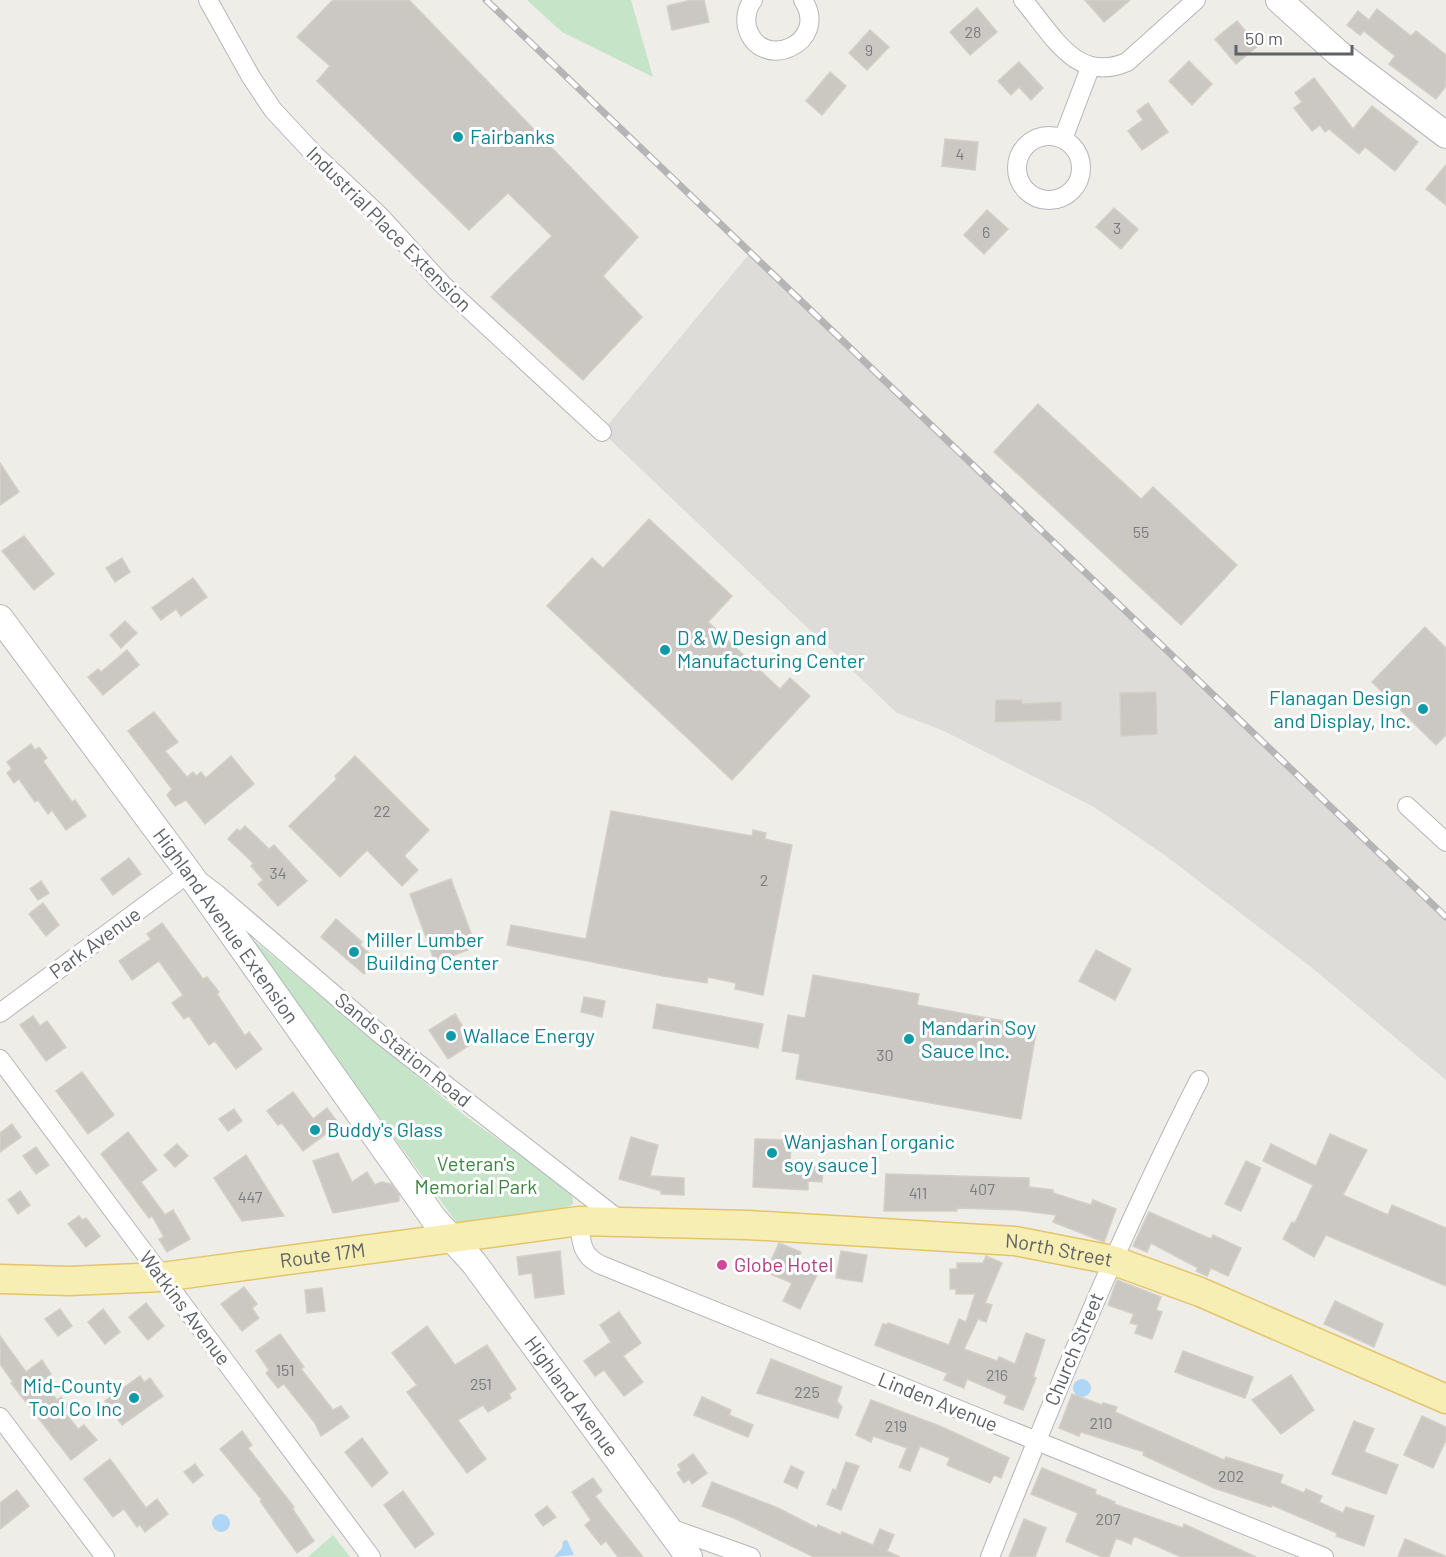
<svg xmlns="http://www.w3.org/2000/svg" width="1446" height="1557" viewBox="0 0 1446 1557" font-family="Barlow,sans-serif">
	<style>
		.industrial { fill: #dedcd9 }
		.green { fill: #c6e4c7 }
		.water { fill: #afd6f7 }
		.building { fill: #cbc8c4; stroke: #d3cfc6; stroke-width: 1.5 }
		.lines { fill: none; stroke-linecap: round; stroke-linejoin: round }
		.street-casing { stroke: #b4b6ba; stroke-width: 20 }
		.secondary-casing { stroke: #b3b6ba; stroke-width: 28 }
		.primary-casing { stroke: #e4c46b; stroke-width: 31 }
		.street { stroke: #fff; stroke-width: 18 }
		.secondary { stroke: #fff; stroke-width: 26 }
		.primary { stroke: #f7eeb4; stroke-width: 28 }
		.rail-casing { stroke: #b5b5b6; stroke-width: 7 }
		.rail { stroke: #fff; stroke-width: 4.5; stroke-dasharray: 14; stroke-linecap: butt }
		.culture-dot { fill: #0f9aa8; stroke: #fff; stroke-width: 2 }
		.hotel-dot { fill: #d1479c; stroke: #fff; stroke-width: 2 }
		.labels { text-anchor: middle; stroke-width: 6; stroke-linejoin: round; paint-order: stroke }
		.number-label { font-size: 16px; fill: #797b7e }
		.culture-label { font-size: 20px; fill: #0d838f; stroke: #fff; text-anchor: start }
		.street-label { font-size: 20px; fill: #5e6166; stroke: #fff }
		.park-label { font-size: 20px; fill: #3f8443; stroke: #fff }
		.hotel-label { font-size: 20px; fill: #b23c85; stroke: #fff; text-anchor: start }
	</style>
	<rect width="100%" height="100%" fill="#efede7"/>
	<polygon class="industrial" points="750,253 1446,916 1446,1080 1311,967 1166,856 1094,807 944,731 897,713 602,432"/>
	<g class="green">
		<polygon points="527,0 631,0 653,77 562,32"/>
		<polygon points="233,923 465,1116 564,1186 573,1198 573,1204 564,1209 457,1223 276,977"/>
		<polygon points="333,1535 350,1557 308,1557"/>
	</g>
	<g class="water">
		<circle cx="1082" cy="1388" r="9"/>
		<circle cx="221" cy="1523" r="9"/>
		<polygon points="567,1540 574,1555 554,1557 562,1548 563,1541"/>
	</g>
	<g class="building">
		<polygon points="333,0 409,0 638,237 603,276 642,317 583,380 491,297 552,236 508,193 469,230 317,81 330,66 297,37"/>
		<polygon points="691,0 704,0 709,22 672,30 667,6"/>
		<polygon points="1085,0 1130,0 1104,22"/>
		<polygon points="977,8 997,32 970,55 950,32"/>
		<polygon points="1377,9 1411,36 1416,31 1446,55 1446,86 1436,99 1389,64 1395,56 1364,31 1360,35 1347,25 1358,11 1369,20"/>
		<polygon points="1237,21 1258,46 1236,64 1215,39"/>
		<polygon points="870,30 889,47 867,70 849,53"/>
		<polygon points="1189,61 1212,84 1192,105 1169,81"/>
		<polygon points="1019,62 1043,88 1031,100 1019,87 1011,95 998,81"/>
		<polygon points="830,72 846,86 822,115 806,101"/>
		<polygon points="1314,78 1353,129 1372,106 1418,142 1395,171 1365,147 1359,154 1329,129 1325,132 1320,125 1312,131 1294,108 1302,102 1295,93"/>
		<polygon points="1148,103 1168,132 1142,150 1128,131 1143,120 1137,111"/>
		<polygon points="945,139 978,142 975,170 942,166"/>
		<polygon points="1446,165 1446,205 1426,189"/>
		<polygon points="1114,208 1138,229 1121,249 1096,227"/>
		<polygon points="987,210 1008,229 984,254 964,235"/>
		<polygon points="1038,404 1141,499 1153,487 1237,565 1181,625 994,452"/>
		<polygon points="0,463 19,492 0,505"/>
		<polygon points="649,519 732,596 708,622 780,689 790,678 810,696 732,780 547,606 592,558 603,568"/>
		<polygon points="24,536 54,574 34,590 2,551"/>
		<polygon points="122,558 130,572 115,582 106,568"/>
		<polygon points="193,578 207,597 181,616 176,609 161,620 152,608"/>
		<polygon points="125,621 137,633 121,648 110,635"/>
		<polygon points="1425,627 1446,648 1446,735 1436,745 1372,682"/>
		<polygon points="127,650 139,665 103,695 88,677 98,669 101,672"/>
		<polygon points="1156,692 1157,734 1121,736 1120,693"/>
		<polygon points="996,700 1022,700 1022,704 1061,702 1061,720 995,722"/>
		<polygon points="154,712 178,742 165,751 187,777 193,772 196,776 201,772 206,778 231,756 254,784 205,824 186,800 175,806 167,795 172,789 128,731"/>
		<polygon points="31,744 35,750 39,747 47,758 43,761 72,802 75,800 86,816 66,830 52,810 48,814 38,800 35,802 19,779 14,783 7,773 12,769 7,762"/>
		<polygon points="355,756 429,830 404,856 418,870 402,886 367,850 340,877 289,826 337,779 335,776"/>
		<polygon points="611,811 752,836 753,830 766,833 765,839 792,845 763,995 735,989 736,983 708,977 707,983 663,976 507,945 511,925 586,939"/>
		<polygon points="245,826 269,849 274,845 307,881 278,906 258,884 263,880 251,866 253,863 228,839 237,829 240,831"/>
		<polygon points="129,858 141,874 113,895 101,879"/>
		<polygon points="451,879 476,947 435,962 410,894"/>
		<polygon points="41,881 49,893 38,900 30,889"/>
		<polygon points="43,903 59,925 46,936 29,914"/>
		<polygon points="336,919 362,942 360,945 377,960 364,974 321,937"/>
		<polygon points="162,923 203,979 207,977 219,992 217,994 245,1036 249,1032 262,1049 236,1069 215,1041 209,1045 189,1016 184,1019 172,1003 183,995 159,961 132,980 119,961 151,939 147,934"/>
		<polygon points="1096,950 1131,969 1115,1000 1079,981"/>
		<polygon points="813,975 919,994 917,1005 1037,1027 1021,1119 796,1079 800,1054 782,1051 788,1015 805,1018"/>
		<polygon points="584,997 605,1001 602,1017 581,1012"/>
		<polygon points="657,1004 763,1024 758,1048 653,1028"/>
		<polygon points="455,1014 473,1043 448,1059 429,1030"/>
		<polygon points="33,1016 40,1026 47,1021 66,1047 46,1061 20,1025"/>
		<polygon points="82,1072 114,1115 88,1134 56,1091"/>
		<polygon points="293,1092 313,1119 327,1108 339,1124 303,1151 282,1123 278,1125 267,1111"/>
		<polygon points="234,1109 242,1121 228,1131 219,1119"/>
		<polygon points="12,1124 21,1137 0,1152 0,1133"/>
		<polygon points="128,1132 157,1170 141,1182 165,1215 173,1210 190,1239 167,1252 159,1239 164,1237 152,1216 149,1218 101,1154"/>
		<polygon points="1330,1134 1367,1150 1343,1195 1388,1215 1392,1205 1446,1228 1446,1286 1326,1235 1314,1257 1283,1239 1292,1222 1295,1223 1313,1185 1263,1161 1271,1144 1316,1166"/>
		<polygon points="631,1137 658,1145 650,1176 684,1178 684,1195 661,1194 661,1191 619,1179"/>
		<polygon points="755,1139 791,1140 790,1165 823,1167 822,1182 808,1181 808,1190 753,1187"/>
		<polygon points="177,1144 188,1156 175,1167 164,1155"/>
		<polygon points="36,1147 49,1165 36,1174 23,1156"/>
		<polygon points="338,1153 352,1182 367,1172 375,1185 381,1182 391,1184 399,1195 399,1201 333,1213 313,1161"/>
		<polygon points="246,1155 284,1216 242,1221 214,1178"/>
		<polygon points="1246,1161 1261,1168 1241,1211 1225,1204"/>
		<polygon points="886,1174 1029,1178 1029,1187 1053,1190 1053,1193 1091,1205 1093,1200 1116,1209 1104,1242 1053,1222 1056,1215 1017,1210 957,1208 957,1211 884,1211"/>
		<polygon points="20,1191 30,1205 18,1214 8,1200"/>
		<polygon points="1149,1212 1211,1239 1213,1235 1241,1248 1228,1276 1211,1268 1207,1276 1196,1271 1198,1268 1151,1243 1147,1252 1133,1246"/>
		<polygon points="79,1216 82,1220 86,1218 100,1236 86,1247 68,1224"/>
		<polygon points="779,1243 801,1252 796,1264 817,1275 800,1309 783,1301 792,1283 766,1272"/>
		<polygon points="560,1251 564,1294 535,1298 532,1273 519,1275 517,1257"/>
		<polygon points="841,1251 867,1255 862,1282 836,1278"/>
		<polygon points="986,1256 1002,1263 985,1303 992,1305 986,1322 978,1319 964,1349 997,1361 999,1357 1015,1364 1026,1333 1045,1340 1033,1377 1036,1378 1023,1410 1004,1403 1007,1396 967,1379 964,1388 944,1380 947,1373 875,1345 883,1324 887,1325 888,1323 949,1345 959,1319 966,1322 975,1294 956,1294 956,1289 950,1289 950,1269 957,1269 957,1263 983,1263"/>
		<polygon points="1117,1280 1161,1297 1156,1310 1162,1312 1152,1339 1135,1333 1138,1325 1130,1323 1134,1314 1108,1305"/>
		<polygon points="244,1287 257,1304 252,1308 259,1318 242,1331 221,1304"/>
		<polygon points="322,1288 325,1311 307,1313 305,1290"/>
		<polygon points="1335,1301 1383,1324 1374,1347 1324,1324"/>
		<polygon points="146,1303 164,1326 148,1340 129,1317"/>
		<polygon points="60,1309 72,1326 58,1336 45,1319"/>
		<polygon points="103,1309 120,1332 105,1344 88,1322"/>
		<polygon points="619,1312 641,1343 623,1356 643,1382 624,1396 604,1370 595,1376 584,1361 611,1342 600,1325"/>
		<polygon points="427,1326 455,1365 487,1345 516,1389 509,1394 511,1398 488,1412 483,1405 458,1420 486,1459 467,1473 407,1392 417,1385 392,1353"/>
		<polygon points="280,1334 304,1367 301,1369 333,1410 341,1406 349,1417 321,1436 315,1423 284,1384 278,1388 266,1373 269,1370 256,1351"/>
		<polygon points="0,1336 26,1372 42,1360 51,1374 42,1381 57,1400 61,1397 69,1407 64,1411 78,1429 84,1425 97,1440 71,1460 11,1383 13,1382 0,1364"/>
		<polygon points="1183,1351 1253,1377 1245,1398 1175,1372"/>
		<polygon points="771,1359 842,1387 837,1401 842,1407 838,1418 757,1393"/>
		<polygon points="1291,1375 1314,1410 1281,1434 1252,1400"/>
		<polygon points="140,1376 144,1382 150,1378 163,1396 122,1425 105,1401"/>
		<polygon points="1072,1394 1102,1405 1103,1403 1117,1407 1115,1412 1224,1460 1226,1457 1283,1475 1280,1483 1304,1493 1306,1489 1322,1496 1319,1502 1343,1513 1346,1507 1374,1516 1364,1546 1336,1536 1337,1533 1272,1505 1271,1507 1214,1488 1143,1455 1144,1452 1081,1432 1079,1436 1059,1428"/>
		<polygon points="702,1397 731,1410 729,1415 753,1425 748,1437 694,1415"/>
		<polygon points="871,1400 942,1427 1009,1458 1001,1478 994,1475 990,1483 947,1465 950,1458 920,1446 910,1471 899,1467 907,1448 873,1436 871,1442 856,1435"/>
		<polygon points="1422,1416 1446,1427 1446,1440 1433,1468 1404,1455"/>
		<polygon points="1354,1421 1374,1429 1364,1452 1398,1465 1386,1494 1332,1474"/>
		<polygon points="242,1431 252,1445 248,1448 294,1507 292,1508 314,1541 297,1553 260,1501 262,1500 220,1449"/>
		<polygon points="362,1438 388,1473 372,1487 345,1452"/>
		<polygon points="693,1454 707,1473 692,1484 689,1479 684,1483 677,1473 681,1470 678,1465"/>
		<polygon points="110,1459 146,1508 157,1499 168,1514 145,1532 140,1525 137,1527 124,1509 113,1517 84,1479"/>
		<polygon points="846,1462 859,1466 841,1510 827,1504 833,1489 836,1490"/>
		<polygon points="195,1464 203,1475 193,1483 184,1472"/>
		<polygon points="791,1466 804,1472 797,1488 784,1482"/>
		<polygon points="1042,1468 1096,1490 1095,1494 1115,1502 1114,1504 1183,1528 1184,1524 1256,1557 1181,1557 1134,1536 1131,1544 1116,1538 1109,1557 1102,1557 1066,1541 1078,1513 1031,1494"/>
		<polygon points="593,1478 602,1491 595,1496 643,1557 618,1557 606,1541 601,1545 585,1525 591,1520 572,1492"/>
		<polygon points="712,1482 778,1508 817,1528 818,1525 841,1535 842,1532 873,1545 880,1529 894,1535 887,1551 900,1557 814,1557 734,1518 702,1506"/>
		<polygon points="17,1490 29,1506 0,1529 0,1503"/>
		<polygon points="403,1491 434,1534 415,1548 384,1505"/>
		<polygon points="547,1506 556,1517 543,1526 535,1515"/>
		<polygon points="1024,1519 1046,1528 1035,1557 1009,1557"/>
		<polygon points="1405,1539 1445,1556 1445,1557 1398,1557"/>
	</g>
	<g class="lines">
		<g class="street-casing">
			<g id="street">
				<polyline points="208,0 251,77 273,110 314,154 380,216 442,284 602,432"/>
				<path d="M753 0C747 8 745 17 747 27 760 74 831 43 803 0"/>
				<path d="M1023 0C1053 35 1076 84 1127 62L1196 0"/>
				<circle cx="1049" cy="168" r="32"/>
				<polyline points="1063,139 1090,68"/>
				<polyline points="1407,806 1446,842"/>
				<polyline points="0,1013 189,873 217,894 380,1034 622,1222"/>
				<polyline points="0,1059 371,1557"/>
				<path d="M579 1221C581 1241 581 1256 601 1265L1324 1557"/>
				<polyline points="0,1417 105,1557"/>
				<polyline points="667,1527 751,1557"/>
				<path d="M990 1557C1055 1394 1119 1237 1199 1080"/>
			</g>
		</g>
		<g class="secondary-casing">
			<g id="secondary">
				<polyline points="1279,0 1338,53 1446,135"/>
				<path id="s1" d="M0 618 189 873 434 1219 474 1263 689 1557"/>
			</g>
		</g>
		<g class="primary-casing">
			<g id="primary">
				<path id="s2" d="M0 1279 69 1281 162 1277 579 1221 748 1225 1015 1241 1112 1260 1200 1292 1446 1399"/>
			</g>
		</g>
		<use href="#street" class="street"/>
		<use href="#secondary" class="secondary"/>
		<use href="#primary" class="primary"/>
		<g class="rail-casing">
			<polyline id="rail" points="486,0 1446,917"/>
		</g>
		<use href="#rail" class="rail"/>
	</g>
	<g class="culture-dot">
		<circle cx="458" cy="137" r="6"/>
		<circle cx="665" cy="650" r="6"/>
		<circle cx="1423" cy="709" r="6"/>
		<circle cx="354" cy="952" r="6"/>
		<circle cx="451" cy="1036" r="6"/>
		<circle cx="909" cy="1039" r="6"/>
		<circle cx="315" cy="1130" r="6"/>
		<circle cx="772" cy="1153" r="6"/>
		<circle cx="134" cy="1398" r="6"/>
	</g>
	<circle class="hotel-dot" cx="722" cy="1265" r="6"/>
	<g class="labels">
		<g class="number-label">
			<text x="973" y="38">28</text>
			<text x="869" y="56">9</text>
			<text x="960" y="160">4</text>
			<text x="1117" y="234">3</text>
			<text x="986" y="238">6</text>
			<text x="1141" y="538">55</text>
			<text x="382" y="817">22</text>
			<text x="278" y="879">34</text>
			<text x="764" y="886">2</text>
			<text x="885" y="1061">30</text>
			<text x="982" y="1195">407</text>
			<text x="918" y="1199">411</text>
			<text x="250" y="1203">447</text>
			<text x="285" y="1376">151</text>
			<text x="997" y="1381">216</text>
			<text x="481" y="1390">251</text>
			<text x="807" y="1398">225</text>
			<text x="1101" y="1429">210</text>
			<text x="896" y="1432">219</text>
			<text x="1231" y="1482">202</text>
			<text x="1108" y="1525">207</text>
		</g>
		<g class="culture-label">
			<text x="470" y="144">Fairbanks</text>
			<text x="677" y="645">D &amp; W Design and<tspan x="677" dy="23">Manufacturing Center</tspan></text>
			<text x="1411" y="705" text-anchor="end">Flanagan Design<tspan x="1411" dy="23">and Display, Inc.</tspan></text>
			<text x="366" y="947">Miller Lumber<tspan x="366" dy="23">Building Center</tspan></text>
			<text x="921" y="1035">Mandarin Soy<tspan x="921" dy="23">Sauce Inc.</tspan></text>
			<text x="463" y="1043">Wallace Energy</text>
			<text x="327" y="1137">Buddy's Glass</text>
			<text x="784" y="1149">Wanjashan [organic<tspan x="784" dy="23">soy sauce]</tspan></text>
			<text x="122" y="1393" text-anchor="end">Mid-County<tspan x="122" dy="23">Tool Co Inc</tspan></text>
		</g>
		<g class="street-label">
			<text transform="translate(389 229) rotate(45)" y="7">Industrial Place Extension</text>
			<text dy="7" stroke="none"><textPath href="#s1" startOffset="382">Highland Avenue Extension</textPath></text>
			<text transform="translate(95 943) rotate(-36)" y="7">Park Avenue</text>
			<text transform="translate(403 1050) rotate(39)" y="7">Sands Station Road</text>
			<text dy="7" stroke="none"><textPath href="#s2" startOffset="1064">North Street</textPath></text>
			<text dy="7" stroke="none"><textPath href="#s2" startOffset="324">Route 17M</textPath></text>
			<text transform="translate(185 1308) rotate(53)" y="7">Watkins Avenue</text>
			<text transform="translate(1074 1349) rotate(-67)" y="7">Church Street</text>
			<text dy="7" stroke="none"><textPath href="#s1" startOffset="966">Highland Avenue</textPath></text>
			<text transform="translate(938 1402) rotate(22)" y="7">Linden Avenue</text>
		</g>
		<g class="park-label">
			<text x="476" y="1171">Veteran's<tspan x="476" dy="23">Memorial Park</tspan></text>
		</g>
		<g class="hotel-label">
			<text x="734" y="1272">Globe Hotel</text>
		</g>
	</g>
	<path d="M1236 45v9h116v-9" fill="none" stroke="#5e6166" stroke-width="3"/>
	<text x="1245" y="45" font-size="18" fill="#5e6166" stroke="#ffffff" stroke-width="4.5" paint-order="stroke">50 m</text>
</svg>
